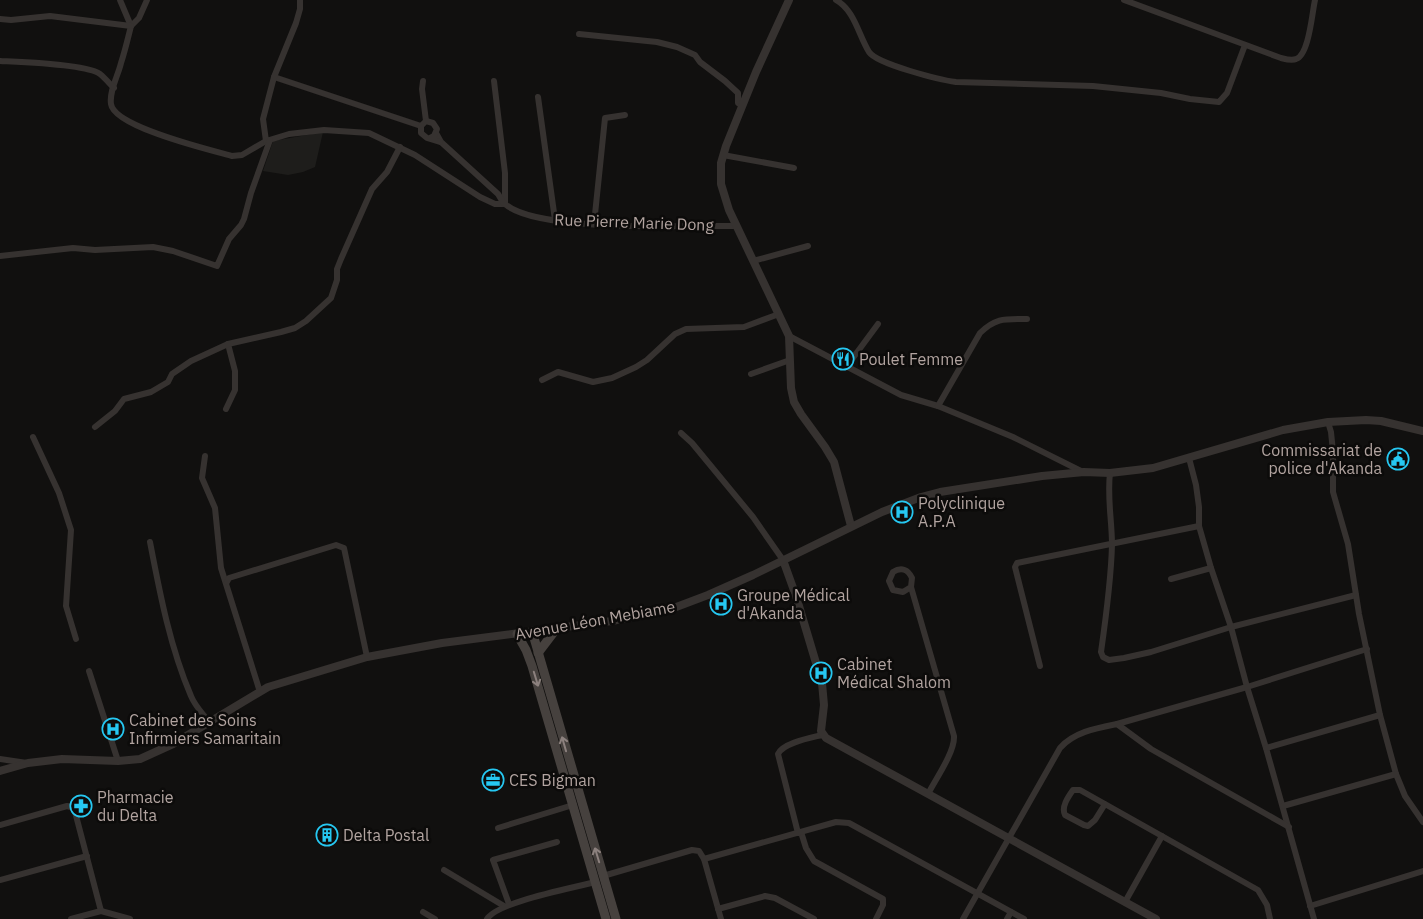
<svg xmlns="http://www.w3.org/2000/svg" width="1423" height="919" viewBox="0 0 1423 919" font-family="'IBM Plex Sans',sans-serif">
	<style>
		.built { fill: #1e1d1b }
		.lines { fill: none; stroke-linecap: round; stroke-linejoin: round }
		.minor { stroke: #363230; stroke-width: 6 }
		.tertiary { stroke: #363230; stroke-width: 8 }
		.secondary { stroke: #46413e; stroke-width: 9 }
		.oneway { stroke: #8c817e }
		.labels { text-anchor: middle; stroke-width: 5; stroke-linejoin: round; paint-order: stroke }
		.street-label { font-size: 16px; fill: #b2a4a0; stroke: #0c0b0a }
		.poi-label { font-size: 16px; fill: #b2a4a0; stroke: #0c0b0a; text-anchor: start }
	</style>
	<rect width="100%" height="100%" fill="#11100f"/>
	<polygon class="built" points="323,132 315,167 303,172 288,175 263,171 273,141"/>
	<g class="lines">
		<g class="minor">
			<polyline points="120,0 131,26"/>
			<path d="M147 0 139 18 131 26C128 38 125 51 121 63 118 76 109 91 111 104 114 127 210 150 232 156L242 155 266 141 289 134 324 130 369 133 415 155 480 197 495 204H505"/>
			<path d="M836 0C855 11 858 34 869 52 877 64 940 80 956 82L1093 86 1161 93 1190 99 1219 102 1227 93 1245 45"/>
			<path d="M1124 0 1281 58C1285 59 1292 61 1296 59 1309 55 1312 13 1315 0"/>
			<polyline points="0,19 11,20 50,16 131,26"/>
			<polyline points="579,34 657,42 677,47 695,55 700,62 725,81 738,93 738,103 742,105"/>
			<path d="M0 61C20 62 86 64 100 74 105 78 109 83 114 88"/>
			<polyline points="274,77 421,126"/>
			<polyline points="423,81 422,89 426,121"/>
			<polyline points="494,81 505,173 505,204"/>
			<polyline points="538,97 555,220"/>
			<path d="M436 133 441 142 498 194C500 197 502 202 505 204 538 233 690 225 737 226"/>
			<polyline points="430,138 434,136 437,129 433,123 426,121 421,126 421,133 427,138 440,142"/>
			<polyline points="266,141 263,119 274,77 296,23 300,9 300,0"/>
			<polyline points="723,155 794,168"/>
			<polyline points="594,224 605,118 625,115"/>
			<polyline points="0,256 73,248 95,250 153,247 173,251 217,266 229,239 241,225 244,219 251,193 270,140"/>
			<polyline points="753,261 808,246"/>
			<polyline points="789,336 901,395 938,406 1013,437 1083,472"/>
			<polyline points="847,366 878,324"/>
			<polyline points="751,374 790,360"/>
			<polyline points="542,380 558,372 593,382 612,378 636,367 647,360 675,334 686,329 744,327 779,314"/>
			<path d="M938 406 980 333C996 317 1006 319 1027 319"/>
			<polyline points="226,409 235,390 235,371 228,344"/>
			<polyline points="95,427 115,411 124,399 151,392 168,382 172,374 191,361 228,344 281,332 295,328 306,321 331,298 337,280 337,269 341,259 372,189 387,172 400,147"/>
			<polyline points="681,433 692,443 753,517 783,560"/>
			<polyline points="33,437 59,493 71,530 66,606 76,639"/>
			<polyline points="205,456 202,478 215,508 221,568 260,692"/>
			<polyline points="1189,458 1196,485 1199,507 1199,526 1211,568"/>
			<path d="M1110 473C1107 497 1112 521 1112 545 1111 581 1106 617 1101 652L1103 657 1109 660 1124 658 1151 652 1231 627 1356 595"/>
			<path d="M150 542C160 594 170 647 191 696 195 706 203 714 209 722"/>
			<polyline points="1171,579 1211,568 1231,627 1247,687 1266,748 1314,919"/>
			<polyline points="227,582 229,578 336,545 344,548 367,657"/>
			<path d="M911 587 903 592 893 590 889 581 893 572C901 567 908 569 912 578L911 587 954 736C955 752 935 780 928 794"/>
			<polyline points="1040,666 1015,567 1017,563 1199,526"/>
			<polyline points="89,671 118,761"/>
			<polyline points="1380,715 1396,774 1405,796 1423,822"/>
			<polyline points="1117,724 1247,687 1367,649"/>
			<polyline points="1266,748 1380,715 1359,614 1348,544 1333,492 1333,452 1331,432 1328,422"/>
			<polyline points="0,759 27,763"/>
			<path d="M1105 804 1095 820 1088 826 1084 825 1065 815C1061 807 1068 797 1073 790H1080L1258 890 1267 905 1270 919"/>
			<polyline points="1283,806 1396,774"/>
			<polyline points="0,825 67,806 74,808 101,911"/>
			<polyline points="498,828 573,805"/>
			<polyline points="801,832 806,848 814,861 883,899 883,905 876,919"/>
			<path d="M798 833 778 754C783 743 810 738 822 735"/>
			<polyline points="704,859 836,822 849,823 1024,919"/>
			<polyline points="444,870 504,906"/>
			<polyline points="603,876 692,850 699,851 704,859 721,919"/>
			<polyline points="0,880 87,856"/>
			<polyline points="1125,902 1162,836"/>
			<polyline points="509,904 493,860 557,842"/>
			<polyline points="1310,906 1423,871"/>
			<polyline points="718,909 765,896 775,898 814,919"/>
			<polyline points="423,912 435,919"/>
			<polyline points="71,919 101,911 130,919"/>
			<path d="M487 919C497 902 573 888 595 882"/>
			<path d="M963 919 1060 748C1074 732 1097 728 1117 724L1151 749 1289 827"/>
			<polyline points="1007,919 1011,912"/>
		</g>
		<g class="tertiary">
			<polyline points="789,0 756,72 726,146 721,163 721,184 729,210 789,336 791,388 794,402 801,414 825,447 834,462 851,526"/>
			<polyline points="783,560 796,596 822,683 824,705 821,731 826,738 1156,919"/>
			<polyline points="0,771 28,763 62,759 118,761 140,759 173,744 268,687 367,657 442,643 612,621 671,609 708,595 753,575 882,512 921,497 940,492 1042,476 1084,472 1110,473 1153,468 1283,430 1328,422 1366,420 1381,421 1423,431"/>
		</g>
		<g class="secondary">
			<polyline points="532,631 616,919"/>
			<polyline points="517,634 526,650 532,666 606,919"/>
			<polyline points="538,653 557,628"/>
		</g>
	</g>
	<defs><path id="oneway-shaft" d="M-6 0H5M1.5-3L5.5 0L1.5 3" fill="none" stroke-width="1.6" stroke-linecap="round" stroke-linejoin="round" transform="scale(1.25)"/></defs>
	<g class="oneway">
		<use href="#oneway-shaft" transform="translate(536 679) rotate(73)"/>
		<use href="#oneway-shaft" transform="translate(564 744) rotate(-106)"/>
		<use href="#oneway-shaft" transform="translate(597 855) rotate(-107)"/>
	</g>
	<defs>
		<g id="restaurant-ring" transform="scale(1.125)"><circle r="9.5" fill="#0c0b0a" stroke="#26c8f2" stroke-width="1.5"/><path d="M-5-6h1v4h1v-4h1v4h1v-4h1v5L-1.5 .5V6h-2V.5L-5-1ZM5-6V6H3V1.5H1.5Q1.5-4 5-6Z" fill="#26c8f2"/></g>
		<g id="civic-ring" transform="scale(1.125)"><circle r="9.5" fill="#0c0b0a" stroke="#26c8f2" stroke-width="1.5"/><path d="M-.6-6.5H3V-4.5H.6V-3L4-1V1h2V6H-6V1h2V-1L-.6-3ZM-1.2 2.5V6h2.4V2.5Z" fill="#26c8f2"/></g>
		<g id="hospital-ring" transform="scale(1.125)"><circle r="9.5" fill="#0c0b0a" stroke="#26c8f2" stroke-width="1.5"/><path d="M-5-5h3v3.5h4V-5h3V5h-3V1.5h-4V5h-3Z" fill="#26c8f2"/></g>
		<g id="office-ring" transform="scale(1.125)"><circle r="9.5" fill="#0c0b0a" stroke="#26c8f2" stroke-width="1.5"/><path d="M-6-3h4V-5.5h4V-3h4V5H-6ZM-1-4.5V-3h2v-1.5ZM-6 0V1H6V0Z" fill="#26c8f2"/></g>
		<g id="pharmacy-ring" transform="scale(1.125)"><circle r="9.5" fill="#0c0b0a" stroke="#26c8f2" stroke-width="1.5"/><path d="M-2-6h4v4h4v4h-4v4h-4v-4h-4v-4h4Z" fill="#26c8f2"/></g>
		<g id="building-ring" transform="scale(1.125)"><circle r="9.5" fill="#0c0b0a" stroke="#26c8f2" stroke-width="1.5"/><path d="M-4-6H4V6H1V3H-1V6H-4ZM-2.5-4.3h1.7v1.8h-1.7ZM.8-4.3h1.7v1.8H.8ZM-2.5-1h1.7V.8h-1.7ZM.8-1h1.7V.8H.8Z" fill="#26c8f2"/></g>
	</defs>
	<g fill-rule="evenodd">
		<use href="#restaurant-ring" x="843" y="359"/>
		<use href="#civic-ring" x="1398" y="459"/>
		<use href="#hospital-ring" x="902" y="512"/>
		<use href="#hospital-ring" x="721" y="604"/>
		<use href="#hospital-ring" x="821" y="673"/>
		<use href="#hospital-ring" x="113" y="729"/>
		<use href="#office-ring" x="493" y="780"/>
		<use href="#pharmacy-ring" x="81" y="806"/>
		<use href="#building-ring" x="327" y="835"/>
	</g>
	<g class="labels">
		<g class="street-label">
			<text transform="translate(634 222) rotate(2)" y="6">Rue Pierre Marie Dong</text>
			<text transform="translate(595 620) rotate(-10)" y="6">Avenue Léon Mebiame</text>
		</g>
		<g class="poi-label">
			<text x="859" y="365">Poulet Femme</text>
			<text x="1382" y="456" text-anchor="end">Commissariat de<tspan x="1382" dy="18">police d'Akanda</tspan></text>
			<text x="918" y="509">Polyclinique<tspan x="918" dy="18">A.P.A</tspan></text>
			<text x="737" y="601">Groupe Médical<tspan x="737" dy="18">d'Akanda</tspan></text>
			<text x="837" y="670">Cabinet<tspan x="837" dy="18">Médical Shalom</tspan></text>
			<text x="129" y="726">Cabinet des Soins<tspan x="129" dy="18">Infirmiers Samaritain</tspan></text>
			<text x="509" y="786">CES Bigman</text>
			<text x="97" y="803">Pharmacie<tspan x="97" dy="18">du Delta</tspan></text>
			<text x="343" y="841">Delta Postal</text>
		</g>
	</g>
</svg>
